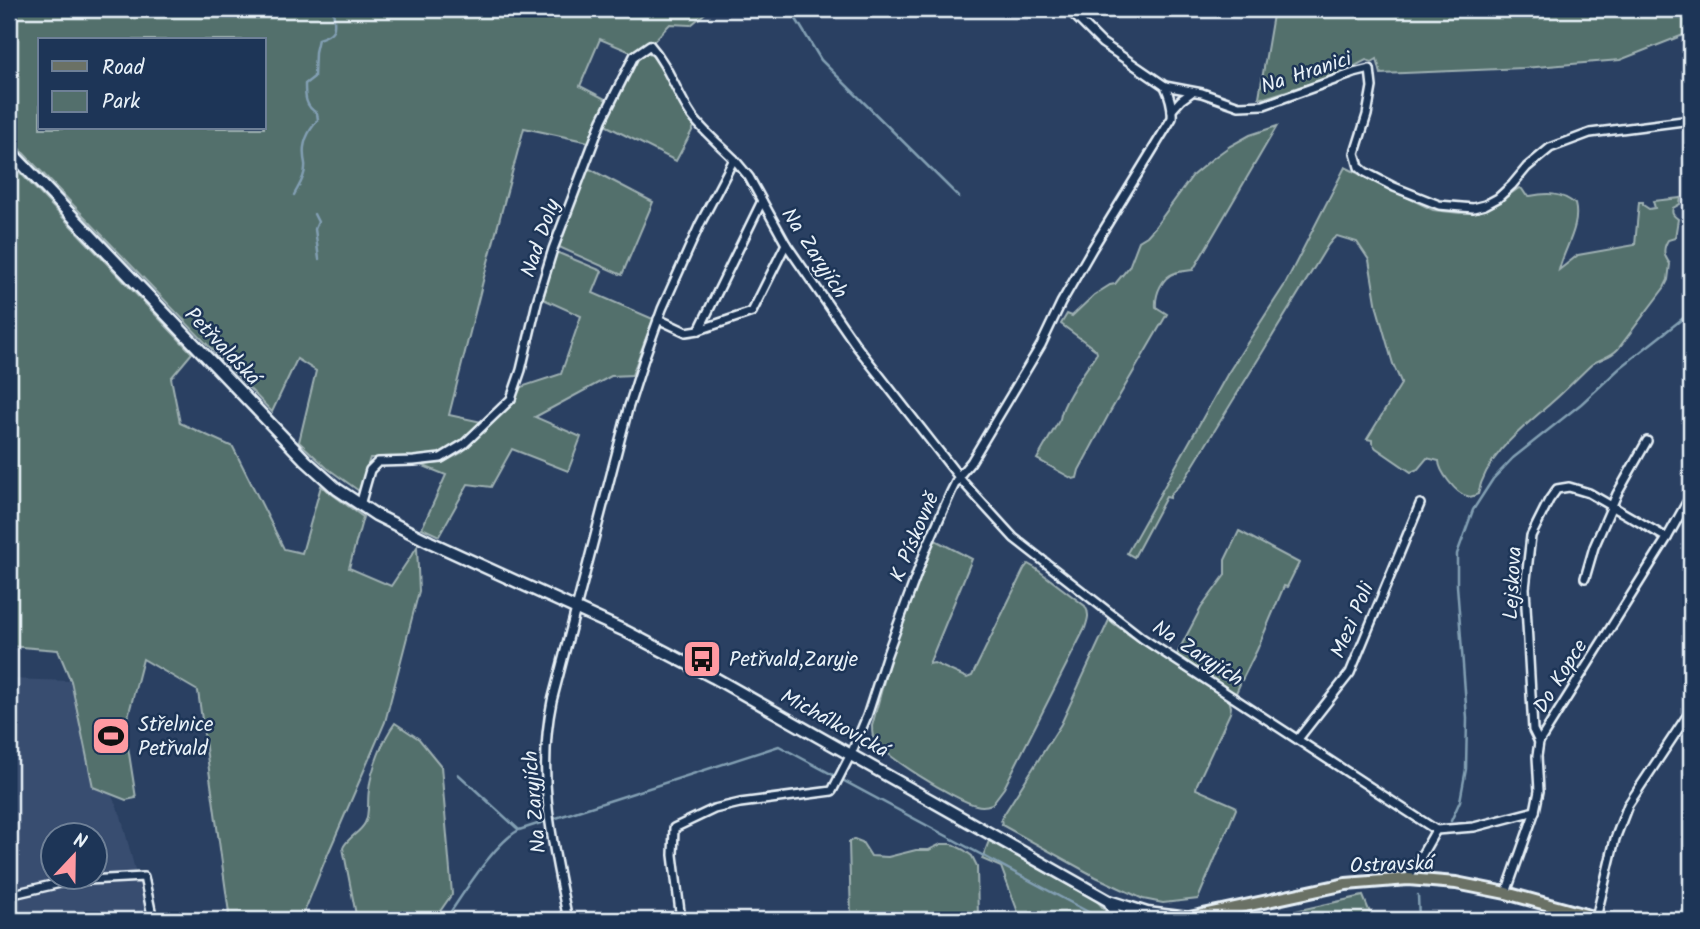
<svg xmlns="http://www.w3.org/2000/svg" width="1700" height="929" viewBox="0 0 1700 929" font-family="Kalam,sans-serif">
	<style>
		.built { fill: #394d70; fill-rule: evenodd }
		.green { fill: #536f6c; stroke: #9eb0b2; stroke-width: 2; fill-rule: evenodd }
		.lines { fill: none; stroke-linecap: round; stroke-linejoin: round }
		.stream { stroke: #829fb3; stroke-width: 2.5 }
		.street-casing { stroke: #e8f1f8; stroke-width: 12 }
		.secondary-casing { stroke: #e8f1f8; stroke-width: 15 }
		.primary-casing { stroke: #e8f1f8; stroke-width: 16 }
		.street { stroke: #1d3557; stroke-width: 7 }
		.secondary { stroke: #1d3557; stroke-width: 10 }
		.primary { stroke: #6b7165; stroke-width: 10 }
		.labels { text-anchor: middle; stroke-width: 5; stroke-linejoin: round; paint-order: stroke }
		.street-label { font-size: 21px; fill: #e8f1f8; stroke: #1d3557 }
		.poi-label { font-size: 21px; fill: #e8f1f8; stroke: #1d3557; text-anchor: start }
	</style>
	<rect width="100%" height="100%" fill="#2a4062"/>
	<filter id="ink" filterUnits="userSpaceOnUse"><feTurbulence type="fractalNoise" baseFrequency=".0143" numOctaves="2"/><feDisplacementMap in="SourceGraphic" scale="14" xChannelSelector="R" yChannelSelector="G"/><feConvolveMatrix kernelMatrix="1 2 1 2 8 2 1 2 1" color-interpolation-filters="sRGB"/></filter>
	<g filter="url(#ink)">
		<path class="built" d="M9 679 71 681 93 787 111 794 121 816 148 920H9ZM52 834H94V876H52Z"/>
		<g class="green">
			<path d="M9 9H710L691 25 670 24 654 41 633 53 600 39 580 86 607 100 589 142 524 128 484 277 449 415 482 422C471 432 460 444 447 451 430 460 391 458 370 458L359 491 327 468 299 442 316 371 297 359 272 412 9 138ZM40 40H264V128H40Z"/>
			<polygon points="1274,9 1642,9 1643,15 1691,12 1691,32 1620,60 1524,68 1381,74 1377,59 1372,62 1366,60 1338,75 1264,98 1259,97"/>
			<polygon points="646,53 656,57 695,125 676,161 605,125 637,57"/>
			<path d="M1277 126 1193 270C1187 271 1181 271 1175 273 1162 277 1155 294 1156 307L1167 314 1110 412 1079 470 1077 478 1073 479 1037 459 1060 419C1062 401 1087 369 1097 353L1096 350 1061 324 1067 314 1072 316 1094 295 1110 285 1115 284 1129 267 1139 241 1147 236 1155 227 1193 175 1212 159 1230 146 1250 135Z"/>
			<polygon points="9,161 192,353 171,378 180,423 233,447 284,549 302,553 321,486 363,517 349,568 391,586 417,547 419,591 385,722 324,863 301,920 224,920 229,913 198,691 143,659 125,728 136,798 126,800 93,787 71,681 58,650 9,646"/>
			<path d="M1345 167 1433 210 1460 213 1473 212 1493 206 1519 188 1522 189 1526 195 1530 196C1546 193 1561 192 1575 204 1581 226 1564 249 1559 270L1578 255 1635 245 1639 202H1643V205L1649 209 1655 208 1653 201 1681 198 1680 204 1673 208C1671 214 1674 216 1678 219L1675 238 1668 240C1662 250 1664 256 1670 264L1668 280 1664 288 1618 349C1610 358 1600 358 1591 365 1577 378 1565 391 1551 403 1523 428 1486 455 1478 494 1473 496 1472 498 1467 496 1456 494 1439 471 1439 461L1427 458 1418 469 1411 472 1376 448 1372 443V440L1367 439 1401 384V382L1393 364 1377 308 1369 260 1357 242 1337 236 1333 239 1328 245 1185 479 1170 495V498L1166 497 1134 557 1127 553 1228 373 1284 286Z"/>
			<polygon points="588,168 653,202 622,275 559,247"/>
			<polygon points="556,252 602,271 593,293 653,319 632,375 611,376 535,417 581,437 568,471 512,449 491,487 468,484 439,536 422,528 446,475 421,465 442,463 461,453 511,406 521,387 561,374 581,316 543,299"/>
			<polygon points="1239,531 1299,563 1287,587 1284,586 1257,650 1242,680 1238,679 1236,682 1240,684 1236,693 1233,693 1180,660 1177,655 1180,648 1201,608 1225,575 1225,560"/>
			<path d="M933 539 972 559 929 664 934 663 967 678 972 676 1024 569 1028 564 1035 568 1085 606C1090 614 1088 619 1085 628L1004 788 992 804C987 806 982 807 976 805 957 801 879 754 873 737 872 733 872 729 872 726L893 647Z"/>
			<polygon points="1109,620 1129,635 1229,699 1231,707 1230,713 1197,784 1196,789 1235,806 1236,809 1198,899 1163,903 1143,899 1096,877 1002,825 1001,819 1061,724"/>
			<path d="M395 723 419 739 441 766 452 894 434 920H357L343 848C347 838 360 833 365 823 370 813 367 801 369 790 371 770 383 739 395 723Z"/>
			<polygon points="854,839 862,842 871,856 888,857 916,850 929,850 941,844 952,844 964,850 972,856 977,866 978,920 851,920 849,842"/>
			<polygon points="989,841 1097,901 1105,910 1105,920 1021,920 1001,867 982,859"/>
			<polygon points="1363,896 1373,920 1255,920"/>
		</g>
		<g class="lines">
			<g class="stream">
				<polyline points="790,9 821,60 959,197"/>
				<path d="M294 195C298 187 305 178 305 168 306 164 304 161 304 157 302 143 309 130 318 120L317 113C305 107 305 96 305 84L314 77 315 52 318 39C338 33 335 27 333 9"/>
				<polyline points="314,214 318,222 315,229 319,259"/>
				<polyline points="458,774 518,829"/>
				<polyline points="1451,821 1460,801 1466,769 1467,718 1457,585 1457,554 1473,510 1493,479 1513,458 1581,404 1620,368 1691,312"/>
				<polyline points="1418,895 1419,920"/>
				<path d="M445 920C463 895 493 844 519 830L779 746 1092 914"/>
			</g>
			<g class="street-casing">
				<g id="street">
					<polyline points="1068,9 1102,43 1165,86 1202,93 1239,106 1264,105 1354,73 1370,69 1372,87 1367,115 1355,153 1359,167 1365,172 1394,187 1439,205 1473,208 1485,205 1498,198 1512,185 1527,167 1550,148 1590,133 1691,120"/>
					<polyline points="1172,110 1181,100 1192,92"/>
					<polyline points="658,319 686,332 699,330 752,312 786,244"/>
					<polyline points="699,330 762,201"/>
					<path d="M360 505 370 470 378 462 414 461 441 458 464 444 511 399 521 370 538 298 553 249 602 120 634 56 650 45C669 66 676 93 692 116 704 132 720 145 734 159"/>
					<polyline points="1585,578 1594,547 1617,494 1647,441"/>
					<polyline points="1298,739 1350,673 1420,504"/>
					<polyline points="1539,742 1533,730 1525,588 1531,536 1549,500 1557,489 1569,487 1589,493 1667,538"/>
					<polyline points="1436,830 1474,827 1535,811"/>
					<polyline points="1506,893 1535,811 1539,791 1537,756 1539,742 1667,538 1691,495"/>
					<polyline points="9,895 69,881 144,877 153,920"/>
					<polyline points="1596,918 1615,839 1628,805 1691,710"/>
					<polyline points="1491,919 1497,920"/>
					<path d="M568 920C553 845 536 778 552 701L628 409 644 359 662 309 700 224 734 159 749 177 786 244 858 348 962 481 1014 538 1142 638 1436 830 1408 879"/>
					<path d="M681 920 673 855 674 828 714 809 740 803 832 791 851 754 867 716 886 657 926 549 951 492 959 476 971 462 1041 345 1061 303 1092 249 1172 118C1173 106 1170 97 1165 86"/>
				</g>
			</g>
			<g class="secondary-casing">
				<g id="secondary">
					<polyline points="9,150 306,461 337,489 376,515 430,542 625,631 713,677 1109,901 1147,913 1189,918"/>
					<polyline points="1109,901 1114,912 1115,920"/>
				</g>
			</g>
			<g class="primary-casing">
				<polyline id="primary" points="1180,920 1346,884 1408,879 1456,883 1506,893 1604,920"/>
			</g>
			<use href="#street" class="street"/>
			<use href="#secondary" class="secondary"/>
			<use href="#primary" class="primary"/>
		</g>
	</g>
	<defs>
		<g id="bus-square" transform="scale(2.0125)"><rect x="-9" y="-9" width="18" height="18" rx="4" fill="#ff9aa2" stroke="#1d3557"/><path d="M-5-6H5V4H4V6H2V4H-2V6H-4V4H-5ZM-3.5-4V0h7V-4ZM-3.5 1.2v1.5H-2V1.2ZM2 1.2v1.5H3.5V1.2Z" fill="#111"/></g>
		<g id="stadium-square" transform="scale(2.0125)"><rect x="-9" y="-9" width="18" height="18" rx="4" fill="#ff9aa2" stroke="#1d3557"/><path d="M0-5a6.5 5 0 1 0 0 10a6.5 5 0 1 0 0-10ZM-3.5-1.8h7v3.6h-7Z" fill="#111"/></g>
	</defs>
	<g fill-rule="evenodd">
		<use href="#bus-square" x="702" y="659"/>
		<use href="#stadium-square" x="111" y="736"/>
	</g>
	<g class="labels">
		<g class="street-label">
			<text transform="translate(1306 72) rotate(-18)" y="7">Na Hranici</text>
			<text transform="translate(540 238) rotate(-71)" y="7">Nad Doly</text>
			<text transform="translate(815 253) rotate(57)" y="7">Na Zaryjích</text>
			<text transform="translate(223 346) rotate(46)" y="7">Petřvaldská</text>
			<text transform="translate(914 537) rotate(-67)" y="7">K Pískovně</text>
			<text transform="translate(1512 583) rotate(-87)" y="7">Lejskova</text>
			<text transform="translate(1352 620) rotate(-67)" y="7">Mezi Poli</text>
			<text transform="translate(1198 653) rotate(33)" y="7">Na Zaryjích</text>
			<text transform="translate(1560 676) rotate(-58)" y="7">Do Kopce</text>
			<text transform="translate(835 723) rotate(29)" y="7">Michálkovická</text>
			<text transform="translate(534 802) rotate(-95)" y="7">Na Zaryjích</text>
			<text transform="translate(1392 864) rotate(-2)" y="7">Ostravská</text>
		</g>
		<g class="poi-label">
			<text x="729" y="666">Petřvald,Zaryje</text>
			<text x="138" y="731">Střelnice<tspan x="138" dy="24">Petřvald</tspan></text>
		</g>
	</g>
	<rect width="1700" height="929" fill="none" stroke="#1d3557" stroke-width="35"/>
	<rect x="18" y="18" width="1665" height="894" fill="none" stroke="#e8f1f8" stroke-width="2.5" filter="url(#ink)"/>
	<rect x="38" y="38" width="228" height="91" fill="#1d3557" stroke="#6e8097" stroke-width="2"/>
	<rect x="52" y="61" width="35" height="10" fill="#6b7165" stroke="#6e8097" stroke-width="2"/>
	<text x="102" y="74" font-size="21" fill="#e8f1f8">Road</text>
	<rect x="52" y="91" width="35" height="21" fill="#536f6c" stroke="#6e8097" stroke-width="2"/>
	<text x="102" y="108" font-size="21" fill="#e8f1f8">Park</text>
	<g transform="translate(74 856) rotate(22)"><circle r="33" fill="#1d3557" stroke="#6e8097" stroke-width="2"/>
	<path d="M0-5L12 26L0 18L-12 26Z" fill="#ff9aa2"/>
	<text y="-10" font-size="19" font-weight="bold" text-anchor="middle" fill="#e8f1f8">N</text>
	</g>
</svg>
